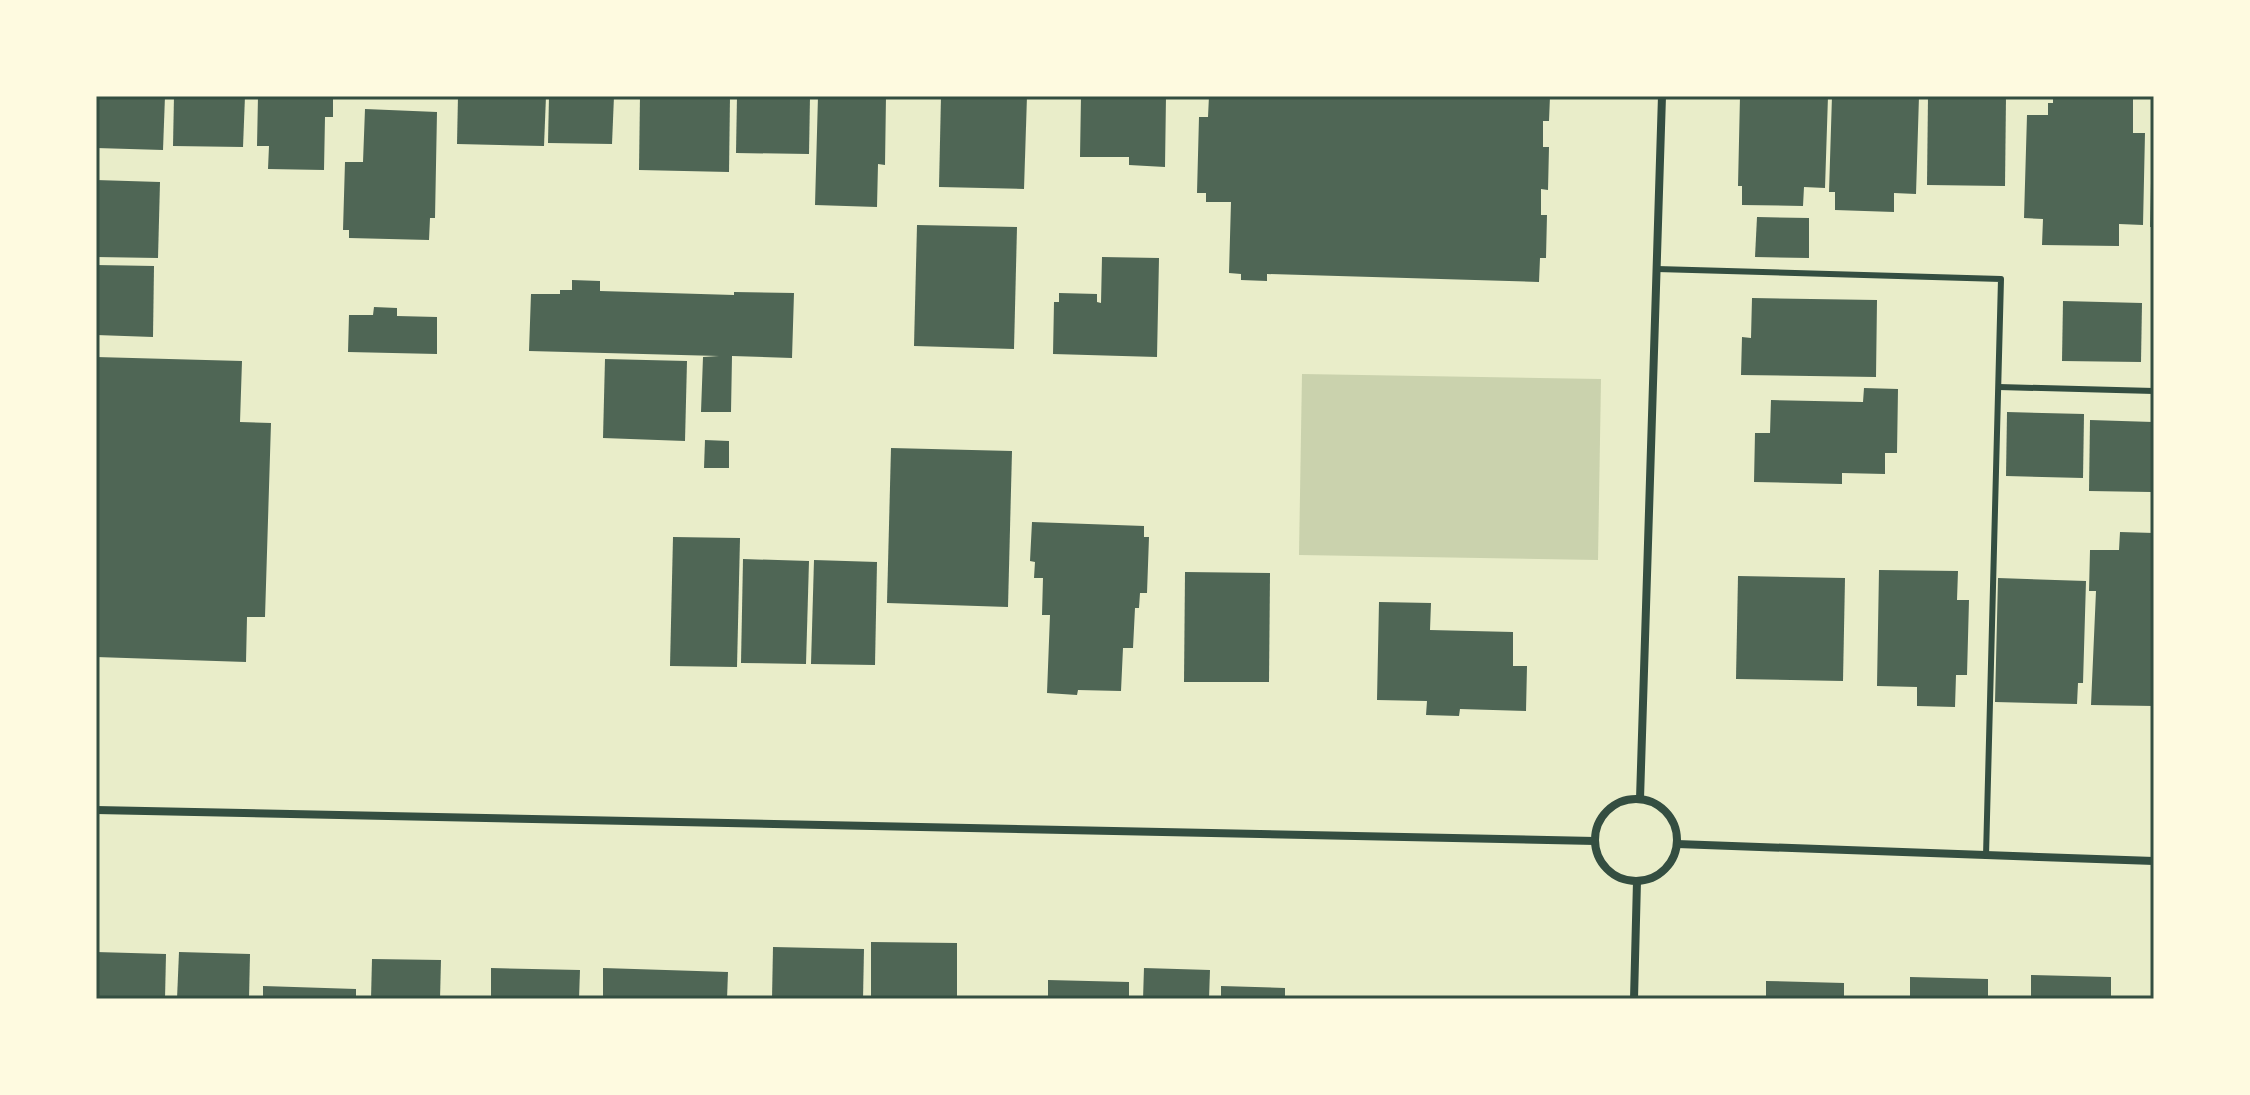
<svg xmlns="http://www.w3.org/2000/svg" width="2250" height="1095" viewBox="0 0 2250 1095" font-family="Jost,sans-serif">
	<style>
		.green { fill: #cad2ad }
		.building { fill: #4f6655 }
		.lines { fill: none; stroke-linecap: round; stroke-linejoin: round }
		.service { stroke: #344e41; stroke-width: 6 }
		.minor { stroke: #344e41; stroke-width: 8 }
		.neatline { fill: none; stroke: #344e41; stroke-width: 3 }
	</style>
	<rect width="100%" height="100%" fill="#e9edc9"/>
	<polygon class="green" points="1302,374 1601,379 1598,560 1299,555"/>
	<g class="building">
		<polygon points="96,96 165,96 163,150 96,148"/>
		<polygon points="174,96 245,96 243,147 173,146"/>
		<polygon points="258,96 333,96 333,117 325,117 324,170 268,169 269,146 257,146"/>
		<polygon points="458,96 546,96 544,146 457,144"/>
		<polygon points="549,96 614,96 612,144 548,143"/>
		<polygon points="640,96 730,96 729,172 639,170"/>
		<polygon points="737,96 810,96 809,154 736,153"/>
		<polygon points="818,96 886,96 885,165 878,164 877,207 815,205"/>
		<polygon points="941,96 1027,96 1024,189 939,187"/>
		<polygon points="1081,96 1166,96 1165,167 1129,165 1129,157 1080,157"/>
		<polygon points="1209,96 1550,96 1549,121 1543,121 1543,147 1549,147 1548,190 1541,189 1541,215 1547,215 1546,258 1540,258 1539,282 1267,274 1267,281 1241,280 1241,274 1229,273 1231,202 1206,202 1206,193 1197,193 1199,117 1208,117"/>
		<polygon points="1740,96 1828,96 1825,188 1804,187 1803,206 1742,205 1742,186 1738,186"/>
		<polygon points="1832,96 1919,96 1916,194 1894,193 1894,212 1835,210 1835,192 1829,192"/>
		<polygon points="1928,96 2006,96 2005,186 1927,185"/>
		<polygon points="2053,96 2133,96 2133,133 2145,133 2143,225 2119,224 2119,246 2042,245 2043,219 2024,218 2027,115 2048,115 2048,103 2053,103"/>
		<polygon points="365,109 437,112 435,218 430,218 429,240 349,238 349,230 343,230 345,162 363,162"/>
		<polygon points="96,180 160,182 158,258 96,257"/>
		<polygon points="2151,183 2154,183 2154,227 2150,227"/>
		<polygon points="1757,217 1809,218 1809,258 1755,257"/>
		<polygon points="917,225 1017,227 1014,349 914,346"/>
		<polygon points="1102,257 1159,258 1157,357 1053,354 1054,302 1059,302 1059,293 1097,294 1097,302 1101,303"/>
		<polygon points="96,265 154,266 153,337 96,335"/>
		<polygon points="572,280 600,281 600,291 734,295 734,292 794,293 792,358 732,356 731,412 701,412 703,357 719,356 529,351 531,294 560,294 560,290 572,290"/>
		<polygon points="1752,298 1877,300 1876,377 1741,375 1742,337 1751,338"/>
		<polygon points="2063,301 2142,303 2141,362 2062,361"/>
		<polygon points="374,307 397,308 397,316 437,317 437,354 348,352 349,315 373,315"/>
		<polygon points="96,357 242,361 240,422 271,423 265,617 247,617 246,662 96,657"/>
		<polygon points="605,359 687,361 685,441 603,438"/>
		<polygon points="1864,388 1898,389 1897,453 1885,453 1885,474 1842,473 1842,484 1754,482 1755,433 1770,433 1771,400 1863,402"/>
		<polygon points="2007,412 2084,414 2083,478 2006,476"/>
		<polygon points="2090,420 2153,422 2151,492 2089,491"/>
		<polygon points="705,440 729,441 729,468 704,468"/>
		<polygon points="891,448 1012,451 1008,607 887,603"/>
		<polygon points="1032,522 1144,526 1144,537 1149,537 1147,593 1140,593 1139,608 1135,608 1133,648 1123,648 1121,691 1078,690 1077,695 1047,693 1050,615 1042,615 1043,578 1034,578 1035,562 1030,561"/>
		<polygon points="2120,532 2154,533 2154,706 2091,705 2096,591 2089,591 2090,550 2119,550"/>
		<polygon points="673,537 740,538 737,667 670,666"/>
		<polygon points="743,559 809,561 806,664 741,663"/>
		<polygon points="814,560 877,562 875,665 811,664"/>
		<polygon points="1879,570 1958,571 1957,600 1969,600 1967,675 1956,675 1955,707 1917,706 1917,687 1877,686"/>
		<polygon points="1185,572 1270,573 1269,682 1184,682"/>
		<polygon points="1738,576 1845,578 1843,681 1736,679"/>
		<polygon points="1998,578 2086,581 2083,683 2078,683 2077,704 1995,702"/>
		<polygon points="1379,602 1431,603 1430,630 1513,632 1513,666 1527,666 1526,711 1460,709 1459,716 1426,715 1427,701 1377,700"/>
		<polygon points="871,942 957,943 957,999 871,999"/>
		<polygon points="773,947 864,949 863,999 772,999"/>
		<polygon points="96,952 166,954 165,999 96,999"/>
		<polygon points="179,952 250,954 249,999 177,999"/>
		<polygon points="372,959 441,960 440,999 371,999"/>
		<polygon points="491,968 580,970 579,999 491,999"/>
		<polygon points="603,968 728,972 727,999 603,999"/>
		<polygon points="1144,968 1210,970 1209,999 1143,999"/>
		<polygon points="2031,975 2111,977 2111,999 2031,999"/>
		<polygon points="1910,977 1988,979 1988,999 1910,999"/>
		<polygon points="1048,980 1129,982 1129,999 1048,999"/>
		<polygon points="1766,981 1844,983 1844,999 1766,999"/>
		<polygon points="263,986 356,989 356,999 263,999"/>
		<polygon points="1221,986 1285,988 1285,999 1221,999"/>
	</g>
	<g class="lines">
		<g class="service">
			<polyline points="1657,269 2001,279 1986,856"/>
			<polyline points="1999,387 2154,391"/>
		</g>
		<g class="minor">
			<polyline points="1640,799 1662,96"/>
			<circle cx="1636" cy="840" r="41"/>
			<polyline points="96,810 1595,841"/>
			<polyline points="1677,844 2154,861"/>
			<polyline points="1634,999 1637,881"/>
		</g>
	</g>
	<rect width="2250" height="1095" fill="none" stroke="#fefae0" stroke-width="196"/>
	<rect x="98" y="98" width="2054" height="899" class="neatline"/>
</svg>
